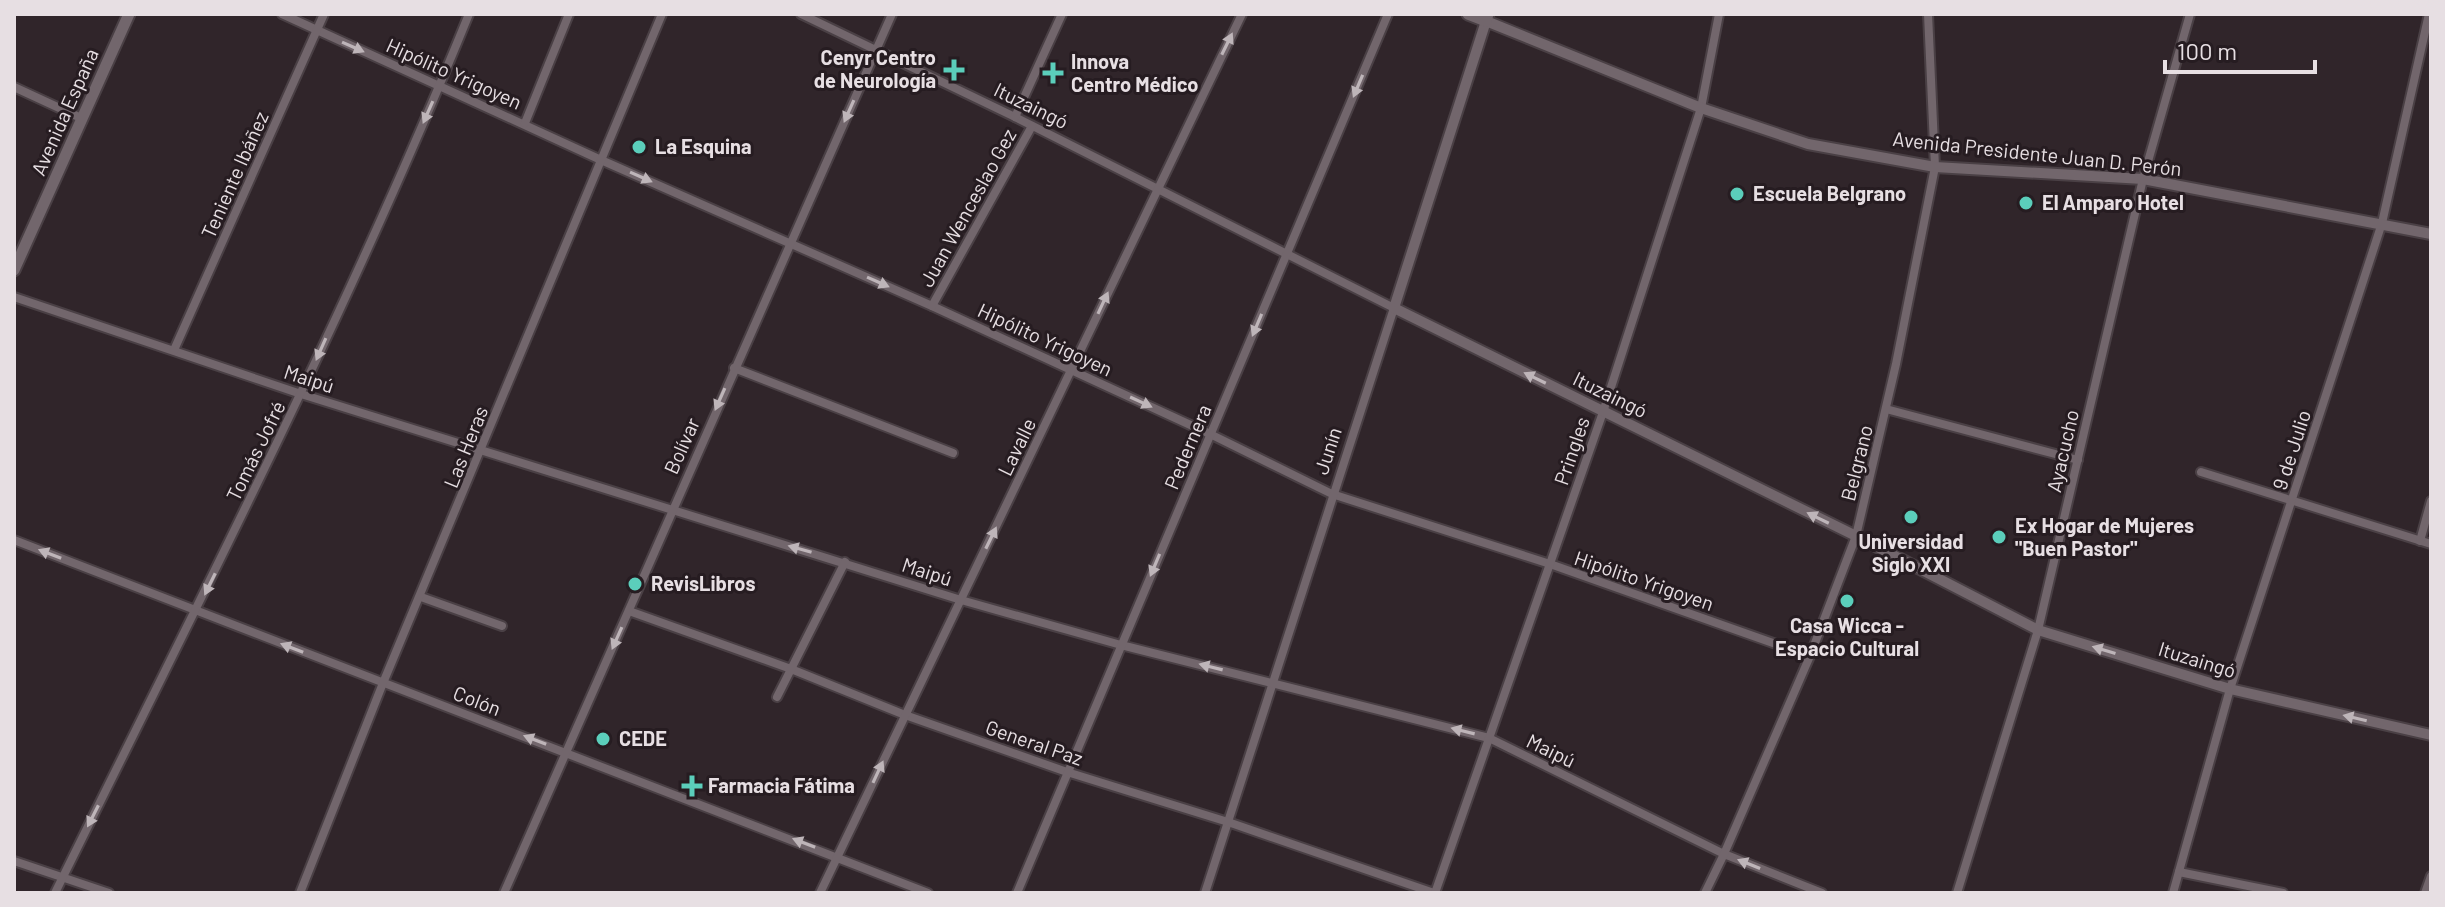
<svg xmlns="http://www.w3.org/2000/svg" width="2445" height="907" viewBox="0 0 2445 907" font-family="Barlow,sans-serif">
	<style>
		.lines { fill: none; stroke-linecap: round; stroke-linejoin: round }
		.minor-casing { stroke: #4a4045; stroke-width: 12 }
		.tertiary-casing { stroke: #4a4045; stroke-width: 14 }
		.secondary-casing { stroke: #4a4045; stroke-width: 15 }
		.minor { stroke: #72666c; stroke-width: 8 }
		.tertiary { stroke: #72666c; stroke-width: 10 }
		.secondary { stroke: #72666c; stroke-width: 11 }
		.oneway { fill: #beb5b9 }
		.poi-dot { fill: #5bcebb; stroke: #261c21; stroke-width: 3 }
		.labels { text-anchor: middle; stroke-width: 6; stroke-linejoin: round; paint-order: stroke }
		.poi-label { font-size: 20px; font-weight: bold; fill: #e7dfe3; stroke: #261c21; text-anchor: start }
		.street-label { font-size: 20px; fill: #e7dfe3; stroke: #261c21 }
	</style>
	<rect width="100%" height="100%" fill="#30252a"/>
	<g class="lines">
		<g class="minor-casing">
			<g id="minor">
				<polyline points="282,14 601,160 932,306 1210,434 1332,494 1550,564 1810,656"/>
				<polyline points="801,14 1015,117 1394,308 1205,893"/>
				<polyline points="14,87 81,118"/>
				<polyline points="1015,117 1062,14"/>
				<polyline points="525,123 569,14"/>
				<polyline points="14,297 301,394 961,600 1121,645 1489,738 1724,854 1822,893"/>
				<polyline points="932,306 1032,126"/>
				<polyline points="174,350 324,14"/>
				<polyline points="734,368 953,453"/>
				<polyline points="1886,409 2078,460"/>
				<polyline points="2201,472 2431,544"/>
				<polyline points="14,540 928,893"/>
				<polyline points="2420,541 2431,501"/>
				<polyline points="421,597 502,626"/>
				<polyline points="629,611 791,669 905,715 1067,772 1228,822 1434,893"/>
				<polyline points="777,697 845,562"/>
				<polyline points="14,861 109,893"/>
				<polyline points="2179,872 2283,893"/>
				<path d="M55 893C198 603 347 314 469 14"/>
				<polyline points="300,893 383,683 662,14"/>
				<polyline points="504,893 892,14"/>
				<polyline points="820,893 1242,14"/>
				<polyline points="1017,893 1388,14"/>
				<polyline points="1435,893 1603,412 1701,108 1719,14"/>
				<polyline points="1705,893 1724,854 1810,656 1856,536 1896,364 1935,167 1928,14"/>
				<polyline points="1957,893 2038,630 2143,179 2190,14"/>
				<polyline points="2173,893 2230,689 2382,223 2429,14"/>
				<polyline points="2425,893 2431,876"/>
			</g>
		</g>
		<g class="tertiary-casing">
			<polyline id="tertiary" points="2431,234 2143,179 1935,167 1808,144 1701,108 1486,21 1394,308 1856,536 2038,630 2230,689 2431,735"/>
		</g>
		<g class="secondary-casing">
			<g id="secondary">
				<polyline points="1468,14 1486,21 1488,14"/>
				<polyline points="14,270 129,14"/>
			</g>
		</g>
		<use href="#minor" class="minor"/>
		<use href="#tertiary" class="tertiary"/>
		<use href="#secondary" class="secondary"/>
	</g>
	<defs><path id="oneway-solid" d="M-6-.8H1V-3.2L6.5 0L1 3.2V.8H-6Z" transform="scale(2)"/></defs>
	<g class="oneway">
		<use href="#oneway-solid" transform="translate(1227 44) rotate(-64)"/>
		<use href="#oneway-solid" transform="translate(353 47) rotate(24)"/>
		<use href="#oneway-solid" transform="translate(1358 86) rotate(113)"/>
		<use href="#oneway-solid" transform="translate(849 111) rotate(114)"/>
		<use href="#oneway-solid" transform="translate(428 112) rotate(114)"/>
		<use href="#oneway-solid" transform="translate(641 177) rotate(24)"/>
		<use href="#oneway-solid" transform="translate(878 282) rotate(24)"/>
		<use href="#oneway-solid" transform="translate(1103 303) rotate(-65)"/>
		<use href="#oneway-solid" transform="translate(1257 325) rotate(113)"/>
		<use href="#oneway-solid" transform="translate(321 349) rotate(114)"/>
		<use href="#oneway-solid" transform="translate(1535 378) rotate(-154)"/>
		<use href="#oneway-solid" transform="translate(720 399) rotate(114)"/>
		<use href="#oneway-solid" transform="translate(1141 402) rotate(25)"/>
		<use href="#oneway-solid" transform="translate(1818 518) rotate(-154)"/>
		<use href="#oneway-solid" transform="translate(991 538) rotate(-64)"/>
		<use href="#oneway-solid" transform="translate(800 549) rotate(-164)"/>
		<use href="#oneway-solid" transform="translate(50 554) rotate(-159)"/>
		<use href="#oneway-solid" transform="translate(1155 565) rotate(113)"/>
		<use href="#oneway-solid" transform="translate(210 584) rotate(116)"/>
		<use href="#oneway-solid" transform="translate(617 638) rotate(114)"/>
		<use href="#oneway-solid" transform="translate(292 648) rotate(-159)"/>
		<use href="#oneway-solid" transform="translate(2104 650) rotate(-163)"/>
		<use href="#oneway-solid" transform="translate(1211 667) rotate(-166)"/>
		<use href="#oneway-solid" transform="translate(2355 718) rotate(-167)"/>
		<use href="#oneway-solid" transform="translate(1463 731) rotate(-166)"/>
		<use href="#oneway-solid" transform="translate(535 740) rotate(-159)"/>
		<use href="#oneway-solid" transform="translate(878 772) rotate(-65)"/>
		<use href="#oneway-solid" transform="translate(93 816) rotate(117)"/>
		<use href="#oneway-solid" transform="translate(804 843) rotate(-159)"/>
		<use href="#oneway-solid" transform="translate(1749 864) rotate(-158)"/>
	</g>
	<g class="poi-dot">
		<path d="M950 58h8v8h8v8h-8v8h-8v-8h-8v-8h8z"/>
		<path d="M1049 61h8v8h8v8h-8v8h-8v-8h-8v-8h8z"/>
		<circle cx="639" cy="147" r="8"/>
		<circle cx="1737" cy="194" r="8"/>
		<circle cx="2026" cy="203" r="8"/>
		<circle cx="1911" cy="517" r="8"/>
		<circle cx="1999" cy="537" r="8"/>
		<circle cx="635" cy="584" r="8"/>
		<circle cx="1847" cy="601" r="8"/>
		<circle cx="603" cy="739" r="8"/>
		<path d="M688 774h8v8h8v8h-8v8h-8v-8h-8v-8h8z"/>
	</g>
	<g class="labels">
		<g class="poi-label">
			<text x="936" y="65" text-anchor="end">Cenyr Centro<tspan x="936" dy="23">de Neurología</tspan></text>
			<text x="1071" y="69">Innova<tspan x="1071" dy="23">Centro Médico</tspan></text>
			<text x="655" y="154">La Esquina</text>
			<text x="1753" y="201">Escuela Belgrano</text>
			<text x="2042" y="210">El Amparo Hotel</text>
			<text x="2015" y="533">Ex Hogar de Mujeres<tspan x="2015" dy="23">"Buen Pastor"</tspan></text>
			<text x="1911" y="549" text-anchor="middle">Universidad<tspan x="1911" dy="23">Siglo XXI</tspan></text>
			<text x="651" y="591">RevisLibros</text>
			<text x="1847" y="633" text-anchor="middle">Casa Wicca -<tspan x="1847" dy="23">Espacio Cultural</tspan></text>
			<text x="619" y="746">CEDE</text>
			<text x="708" y="793">Farmacia Fátima</text>
		</g>
		<g class="street-label">
			<text transform="translate(454 74) rotate(24)" y="7">Hipólito Yrigoyen</text>
			<text transform="translate(1031 106) rotate(26)" y="7">Ituzaingó</text>
			<text transform="translate(65 112) rotate(-66)" y="7">Avenida España</text>
			<text transform="translate(2037 154) rotate(6)" y="7">Avenida Presidente Juan D. Perón</text>
			<text transform="translate(235 175) rotate(-66)" y="7">Teniente Ibáñez</text>
			<text transform="translate(968 208) rotate(-61)" y="7">Juan Wenceslao Gez</text>
			<text transform="translate(1045 340) rotate(25)" y="7">Hipólito Yrigoyen</text>
			<text transform="translate(309 379) rotate(18)" y="7">Maipú</text>
			<text transform="translate(1610 395) rotate(26)" y="7">Ituzaingó</text>
			<text transform="translate(682 446) rotate(-66)" y="7">Bolívar</text>
			<text transform="translate(466 447) rotate(-68)" y="7">Las Heras</text>
			<text transform="translate(1017 447) rotate(-64)" y="7">Lavalle</text>
			<text transform="translate(1188 447) rotate(-67)" y="7">Pedernera</text>
			<text transform="translate(2292 450) rotate(-72)" y="7">9 de Julio</text>
			<text transform="translate(256 451) rotate(-64)" y="7">Tomás Jofré</text>
			<text transform="translate(1328 451) rotate(-72)" y="7">Junín</text>
			<text transform="translate(1572 451) rotate(-71)" y="7">Pringles</text>
			<text transform="translate(2063 451) rotate(-77)" y="7">Ayacucho</text>
			<text transform="translate(1857 463) rotate(-76)" y="7">Belgrano</text>
			<text transform="translate(927 572) rotate(18)" y="7">Maipú</text>
			<text transform="translate(1644 581) rotate(19)" y="7">Hipólito Yrigoyen</text>
			<text transform="translate(2197 660) rotate(17)" y="7">Ituzaingó</text>
			<text transform="translate(477 701) rotate(21)" y="7">Colón</text>
			<text transform="translate(1034 743) rotate(19)" y="7">General Paz</text>
			<text transform="translate(1551 751) rotate(26)" y="7">Maipú</text>
		</g>
	</g>
	<rect width="2445" height="907" fill="none" stroke="#e7dfe3" stroke-width="32"/>
	<path d="M2165 60v12h150v-12" fill="none" stroke="#e7dfe3" stroke-width="4"/>
	<text x="2177" y="60" font-size="24" fill="#e7dfe3" stroke="#261c21" stroke-width="6" paint-order="stroke">100 m</text>
</svg>
